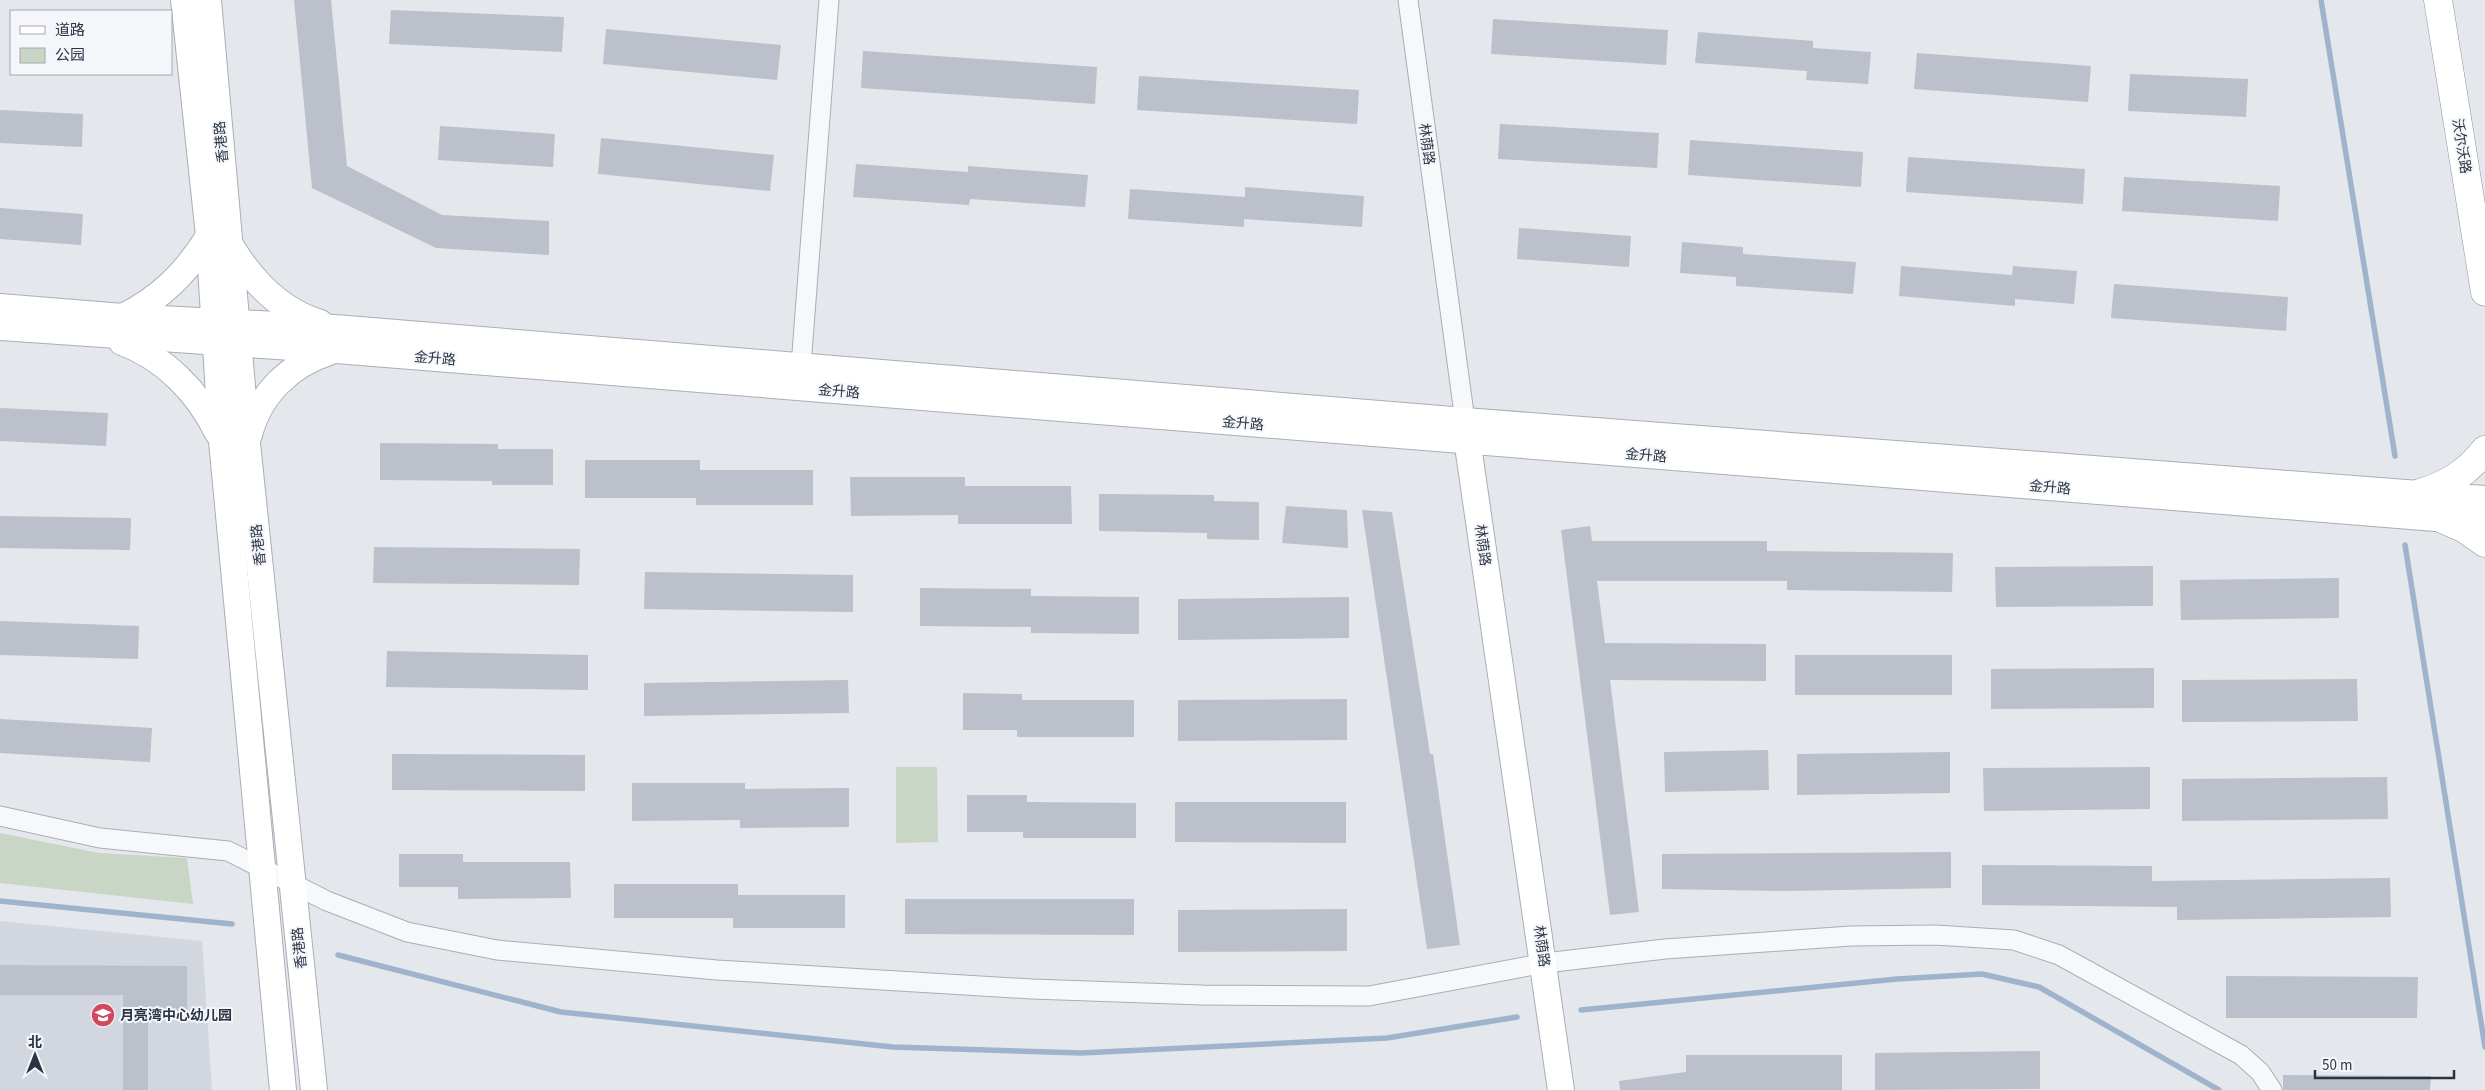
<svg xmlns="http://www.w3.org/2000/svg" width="2485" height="1090" viewBox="0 0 2485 1090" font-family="'Source Sans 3','Noto Sans SC',sans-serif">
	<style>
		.built { fill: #d2d6de }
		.green { fill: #c9d6c5 }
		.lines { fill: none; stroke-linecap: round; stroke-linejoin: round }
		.stream { stroke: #9fb4cc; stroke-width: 5.5 }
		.building { fill: #bbc0ca }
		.street-casing { stroke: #a9aeb7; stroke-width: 21 }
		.secondary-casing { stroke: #a9aeb7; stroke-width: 28 }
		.highway-casing { stroke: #8b94a3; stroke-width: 29 }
		.street { stroke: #f7f8fa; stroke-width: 19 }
		.secondary { stroke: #fff; stroke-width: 26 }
		.highway { stroke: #fff; stroke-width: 28 }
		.labels { text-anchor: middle; stroke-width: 4; stroke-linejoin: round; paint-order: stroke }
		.street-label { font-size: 14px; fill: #2b3445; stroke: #f4f6f9 }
		.poi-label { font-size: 14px; font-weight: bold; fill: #2b3445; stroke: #f4f6f9; text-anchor: start }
	</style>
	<rect width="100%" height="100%" fill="#e4e7ec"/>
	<polygon class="built" points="0,921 202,941 212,1090 0,1090"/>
	<g class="green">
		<polygon points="896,767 937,767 938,842 896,843"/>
		<polygon points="0,833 99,853 187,858 193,904 0,883"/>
	</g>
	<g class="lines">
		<g class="stream">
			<polyline points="2321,0 2395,456"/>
			<polyline points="2405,545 2485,1047"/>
			<polyline points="0,901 232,924"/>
			<polyline points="338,955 561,1012 893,1047 1081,1053 1387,1038 1517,1017"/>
			<polyline points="1581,1010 1897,979 1982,974 2039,987 2219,1090"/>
		</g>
	</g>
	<g class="building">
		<polygon points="294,0 331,0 347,166 442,215 549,221 549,255 436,248 312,188"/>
		<polygon points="391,10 564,17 562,52 389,44"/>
		<polygon points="1493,19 1668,30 1666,65 1491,54"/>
		<polygon points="606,29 781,45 777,80 603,64"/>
		<polygon points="1698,32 1813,41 1813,48 1871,52 1868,84 1806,80 1807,71 1695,63"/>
		<polygon points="863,51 1097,67 1095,104 861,88"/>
		<polygon points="1917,53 2091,66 2088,102 1914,89"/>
		<polygon points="2130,74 2248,79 2246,117 2128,111"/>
		<polygon points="1139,76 1359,90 1357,124 1137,110"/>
		<polygon points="0,110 83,114 82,147 0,143"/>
		<polygon points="1500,124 1659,133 1657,168 1498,159"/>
		<polygon points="440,126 555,134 553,167 438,160"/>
		<polygon points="601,138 774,155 770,191 598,174"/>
		<polygon points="1690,140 1863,152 1861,187 1688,175"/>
		<polygon points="1908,157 2085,169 2083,204 1906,192"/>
		<polygon points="856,164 968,172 968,166 1088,175 1085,207 970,199 969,205 853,197"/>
		<polygon points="2124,177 2280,186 2278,221 2122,211"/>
		<polygon points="1245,187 1364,196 1362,227 1244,219 1244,227 1128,219 1130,189 1245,197"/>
		<polygon points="0,208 83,214 81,245 0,239"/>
		<polygon points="1519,228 1631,236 1629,267 1517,259"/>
		<polygon points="1682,242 1743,247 1743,254 1856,262 1853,294 1736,286 1736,277 1680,273"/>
		<polygon points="1901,266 2012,275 2013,266 2077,271 2074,304 2015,299 2015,306 1899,296"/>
		<polygon points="2114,284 2288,297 2286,331 2111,318"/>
		<polygon points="0,408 108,413 106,446 0,441"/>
		<polygon points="380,443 498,444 498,449 553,449 553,485 492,485 492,481 380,480"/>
		<polygon points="585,460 700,460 700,470 813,470 813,505 696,505 696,498 585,498"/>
		<polygon points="850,477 965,477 965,486 1071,486 1072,524 958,524 958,515 851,516"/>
		<polygon points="1099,494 1214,495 1214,501 1259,502 1259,540 1207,539 1207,533 1099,531"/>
		<polygon points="1286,506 1347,510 1348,548 1282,543"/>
		<polygon points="1362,510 1392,512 1430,754 1433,754 1460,945 1427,949"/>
		<polygon points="0,516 131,518 130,550 0,548"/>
		<polygon points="1590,526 1592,541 1767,541 1767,551 1953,553 1952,592 1787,590 1787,581 1597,581 1605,643 1766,644 1766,681 1610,680 1639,912 1610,915 1561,530"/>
		<polygon points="374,547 580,549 579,585 373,583"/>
		<polygon points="2153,566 2153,606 1996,607 1995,567"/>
		<polygon points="645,572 853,575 853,612 644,609"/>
		<polygon points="2339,578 2339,618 2181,620 2180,580"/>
		<polygon points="920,588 1031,589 1031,596 1139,597 1139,634 1031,633 1031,627 920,626"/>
		<polygon points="1349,597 1349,638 1178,640 1178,599"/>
		<polygon points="0,621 139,626 138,659 0,655"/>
		<polygon points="387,651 588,655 588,690 386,687"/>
		<rect x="1795" y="655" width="157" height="40"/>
		<polygon points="2154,668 2154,708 1991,709 1991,669"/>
		<polygon points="2357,679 2358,721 2182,722 2182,680"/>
		<polygon points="848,680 849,713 644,716 644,683"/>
		<polygon points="963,693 1022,694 1022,700 1134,700 1134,737 1017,737 1017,730 963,730"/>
		<polygon points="1347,699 1347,740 1178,741 1178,700"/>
		<polygon points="0,719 152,728 150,762 0,753"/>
		<polygon points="1768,750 1769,790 1665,792 1664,752"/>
		<polygon points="1950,752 1950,793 1797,795 1797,754"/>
		<polygon points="392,754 585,755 585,791 392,790"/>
		<polygon points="2150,767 2150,809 1984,811 1983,768"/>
		<polygon points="2387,777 2388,819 2182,821 2182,779"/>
		<polygon points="632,783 745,783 745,789 849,788 849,827 740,828 740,820 632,821"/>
		<polygon points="967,795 1027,795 1027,802 1136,803 1136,838 1023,838 1023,832 967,832"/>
		<polygon points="1175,802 1346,802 1346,843 1175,842"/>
		<polygon points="1951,852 1951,888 1786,891 1662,889 1662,854"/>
		<polygon points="399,854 463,854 463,862 570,862 571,898 458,899 458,887 399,887"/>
		<polygon points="1982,865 2152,866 2152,881 2390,878 2391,917 2177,920 2177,907 1982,905"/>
		<polygon points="614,884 738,884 738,895 845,895 845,928 733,928 733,918 614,918"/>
		<polygon points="905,899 1134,899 1134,935 905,934"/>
		<polygon points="1347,909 1347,951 1178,952 1178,910"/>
		<polygon points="0,965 187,966 187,1017 148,1017 148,1090 123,1090 123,995 0,995"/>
		<polygon points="2226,976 2418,977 2417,1018 2226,1018"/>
		<polygon points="2040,1051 2040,1089 1875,1090 1875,1053"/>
		<polygon points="1686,1055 1842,1055 1842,1090 1620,1090 1619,1081 1686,1072"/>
		<polygon points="2283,1075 2431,1076 2430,1090 2283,1090"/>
	</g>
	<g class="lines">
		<g class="street-casing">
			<g id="street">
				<polyline points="1408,0 1465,421"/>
				<polyline points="800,379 829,0"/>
				<polyline points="0,816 100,838 228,851 327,901 407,932 497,950 717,970 1032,989 1202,995 1369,996 1545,963 1665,949 1851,936 1935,935 2014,940 2059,955 2241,1055 2260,1072 2272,1090"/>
			</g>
		</g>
		<g class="secondary-casing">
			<g id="secondary">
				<polyline points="184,0 209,236 222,441 283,1090"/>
				<polyline points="208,0 247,443 314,1090"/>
				<path d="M232 248C252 281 281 311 320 323"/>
				<polyline points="0,307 123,317 335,328 1465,421 2485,499"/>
				<path d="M123 317C161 298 187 272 209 236"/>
				<polyline points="0,327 336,350 2485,522"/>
				<path d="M122 342C165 358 198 392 218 433"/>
				<polyline points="1465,425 1561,1090"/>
				<path d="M249 435C259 394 290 365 329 352"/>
			</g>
		</g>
		<g class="highway-casing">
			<g id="highway">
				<polyline points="2438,0 2485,292"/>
				<path d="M2420 493C2447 485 2467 473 2485 450"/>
				<polyline points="2440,518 2465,529 2485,543"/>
			</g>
		</g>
		<use href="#street" class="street"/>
		<use href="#secondary" class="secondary"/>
		<use href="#highway" class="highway"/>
	</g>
	<defs>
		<g id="school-disc" transform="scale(1.25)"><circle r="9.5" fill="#d1495b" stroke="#f4f6f9"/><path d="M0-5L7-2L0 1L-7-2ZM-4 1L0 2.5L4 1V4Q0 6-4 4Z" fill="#fff"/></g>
	</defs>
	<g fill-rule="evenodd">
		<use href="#school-disc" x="103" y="1015"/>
	</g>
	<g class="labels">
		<g class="street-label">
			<text transform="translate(221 142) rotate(-95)" y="5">香港路</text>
			<text transform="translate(1427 144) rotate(82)" y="5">林荫路</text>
			<text transform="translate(2462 146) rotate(81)" y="5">沃尔沃路</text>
			<text transform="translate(435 358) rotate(5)" y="5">金升路</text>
			<text transform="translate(839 391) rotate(5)" y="5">金升路</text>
			<text transform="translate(1243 423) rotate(5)" y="5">金升路</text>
			<text transform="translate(1646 455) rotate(5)" y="5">金升路</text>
			<text transform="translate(2050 487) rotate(5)" y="5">金升路</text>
			<text transform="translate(258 545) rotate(-96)" y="5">香港路</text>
			<text transform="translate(1483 545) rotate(82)" y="5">林荫路</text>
			<text transform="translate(1542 946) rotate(82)" y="5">林荫路</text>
			<text transform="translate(299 948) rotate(-96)" y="5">香港路</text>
		</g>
		<g class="poi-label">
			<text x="120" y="1020">月亮湾中心幼儿园</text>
		</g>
	</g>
	<rect x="10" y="10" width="162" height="65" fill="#f4f6f9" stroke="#a4a8b1"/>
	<rect x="20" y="26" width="25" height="8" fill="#ffffff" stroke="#a4a8b1"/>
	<text x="55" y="35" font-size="15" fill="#2b3445">道路</text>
	<rect x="20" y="48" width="25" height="15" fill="#c9d6c5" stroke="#a4a8b1"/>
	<text x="55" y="60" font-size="15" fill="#2b3445">公园</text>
	<g transform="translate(35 1055)" stroke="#f4f6f9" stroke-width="4" paint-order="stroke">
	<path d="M0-4L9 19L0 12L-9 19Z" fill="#2b3445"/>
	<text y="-8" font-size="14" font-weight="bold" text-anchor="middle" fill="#2b3445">北</text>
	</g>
	<path d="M2315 1070v8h139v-8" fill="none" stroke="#2b3445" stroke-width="2.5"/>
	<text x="2322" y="1070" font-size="15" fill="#2b3445" stroke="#f4f6f9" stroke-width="4" paint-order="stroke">50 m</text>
</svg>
